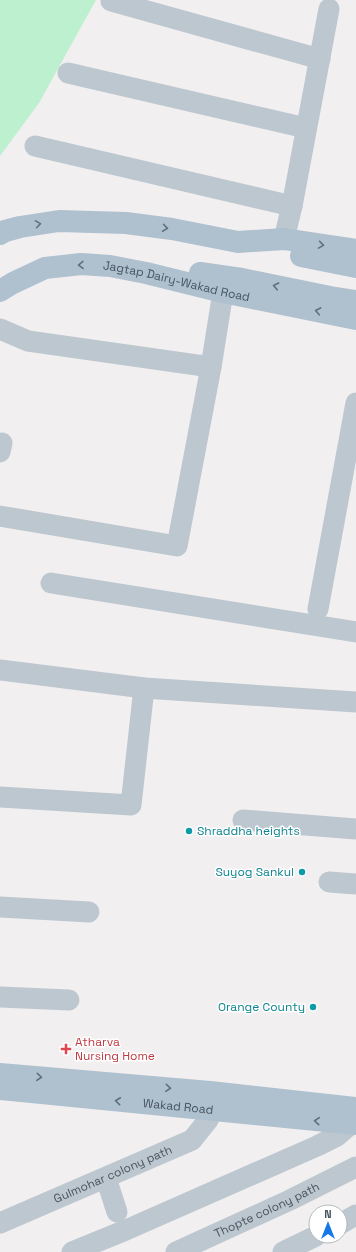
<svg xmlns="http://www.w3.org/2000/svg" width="356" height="1252" viewBox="0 0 356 1252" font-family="'Space Grotesk',sans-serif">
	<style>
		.green { fill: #bdf0cf }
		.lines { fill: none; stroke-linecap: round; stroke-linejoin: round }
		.minor { stroke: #bdc7cf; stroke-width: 21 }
		.major { stroke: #afc0cf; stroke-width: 22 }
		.oneway { stroke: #616f7a }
		.culture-dot { fill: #0f9aa8; stroke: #fff; stroke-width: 1.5 }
		.health-dot { fill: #e0444e; stroke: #fff; stroke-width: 1.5 }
		.labels { text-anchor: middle; stroke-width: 3; stroke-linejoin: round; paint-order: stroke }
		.street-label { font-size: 12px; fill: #47545e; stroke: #fff }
		.culture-label { font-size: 12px; fill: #0d838f; stroke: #fff; text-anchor: end }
		.health-label { font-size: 12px; fill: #be3a42; stroke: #fff; text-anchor: start }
	</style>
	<rect width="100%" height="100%" fill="#f2eff0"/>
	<polygon class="green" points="0,0 96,0 39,103 0,156"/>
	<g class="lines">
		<g class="minor">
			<polyline points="111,1 320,59"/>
			<polyline points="68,73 306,128"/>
			<polyline points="35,146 292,206"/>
			<polyline points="284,239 292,206 329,9"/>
			<polyline points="0,329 28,341 211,367"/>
			<polyline points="0,452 2,443"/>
			<polyline points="0,516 177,546 211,367 223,292"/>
			<polyline points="51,583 356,632"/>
			<polyline points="318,609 356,403"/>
			<polyline points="0,670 144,688 356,702"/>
			<polyline points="0,797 131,805 144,688"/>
			<polyline points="243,820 356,829"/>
			<polyline points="329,882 356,884"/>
			<polyline points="0,907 89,912"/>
			<polyline points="0,997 69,1000"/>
			<polyline points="106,1178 117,1212"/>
			<path id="s1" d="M0 1223 192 1140 208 1120 212 1111"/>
			<polyline points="340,1224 356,1215"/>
			<polyline points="72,1252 126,1230 317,1146 337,1136 351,1124"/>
			<path id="s2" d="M176 1252 290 1200 356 1167"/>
			<polyline points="283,1252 316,1236"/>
		</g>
		<g class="major">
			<polyline points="0,234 5,231 20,227 59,221 126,223 172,229 238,242 284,239 356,250"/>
			<polyline points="301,256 356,267"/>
			<polyline points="200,273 242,279 335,298 356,301"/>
			<path id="s3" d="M0 291 13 283 45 268 81 264 110 266 146 273 223 292 356 319"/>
			<polyline points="0,1074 210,1092 356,1108"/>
			<path id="s4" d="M0 1089 356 1124"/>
		</g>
	</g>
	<defs><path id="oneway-chevron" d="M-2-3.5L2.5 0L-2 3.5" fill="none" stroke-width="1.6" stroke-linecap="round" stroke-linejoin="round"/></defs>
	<g class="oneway">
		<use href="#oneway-chevron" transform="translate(38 224) rotate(-9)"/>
		<use href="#oneway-chevron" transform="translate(165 228) rotate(8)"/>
		<use href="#oneway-chevron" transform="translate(321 245) rotate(9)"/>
		<use href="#oneway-chevron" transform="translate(81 265) rotate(179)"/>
		<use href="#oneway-chevron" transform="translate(276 286) rotate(-168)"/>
		<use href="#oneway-chevron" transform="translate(318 311) rotate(-169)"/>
		<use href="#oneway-chevron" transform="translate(39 1077) rotate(5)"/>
		<use href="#oneway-chevron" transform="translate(168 1088) rotate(5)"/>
		<use href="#oneway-chevron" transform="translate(118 1101) rotate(-174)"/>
		<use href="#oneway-chevron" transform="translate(317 1121) rotate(-175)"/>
	</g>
	<g class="culture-dot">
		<circle cx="189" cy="831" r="4"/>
		<circle cx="302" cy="872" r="4"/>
		<circle cx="313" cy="1007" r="4"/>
	</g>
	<path class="health-dot" d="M64 1043h4v4h4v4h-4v4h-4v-4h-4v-4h4z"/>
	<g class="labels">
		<g class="street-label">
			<text dy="4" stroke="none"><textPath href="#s3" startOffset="184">Jagtap Dairy-Wakad Road</textPath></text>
			<text dy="4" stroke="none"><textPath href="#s4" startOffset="179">Wakad Road</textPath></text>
			<text dy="4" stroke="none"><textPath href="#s1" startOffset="123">Gulmohar colony path</textPath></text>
			<text dy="4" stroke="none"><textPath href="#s2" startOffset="100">Thopte colony path</textPath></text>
		</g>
		<g class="culture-label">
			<text x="197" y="835" text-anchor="start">Shraddha heights</text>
			<text x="294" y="876">Suyog Sankul</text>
			<text x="305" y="1011">Orange County</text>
		</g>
		<g class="health-label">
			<text x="75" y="1046">Atharva<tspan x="75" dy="14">Nursing Home</tspan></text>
		</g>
	</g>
	<g transform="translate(328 1224)"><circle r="19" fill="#ffffff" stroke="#b5bbbf"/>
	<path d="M0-3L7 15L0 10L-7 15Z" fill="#1577e7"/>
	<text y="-6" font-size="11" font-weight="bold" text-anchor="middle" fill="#47545e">N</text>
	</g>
</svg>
